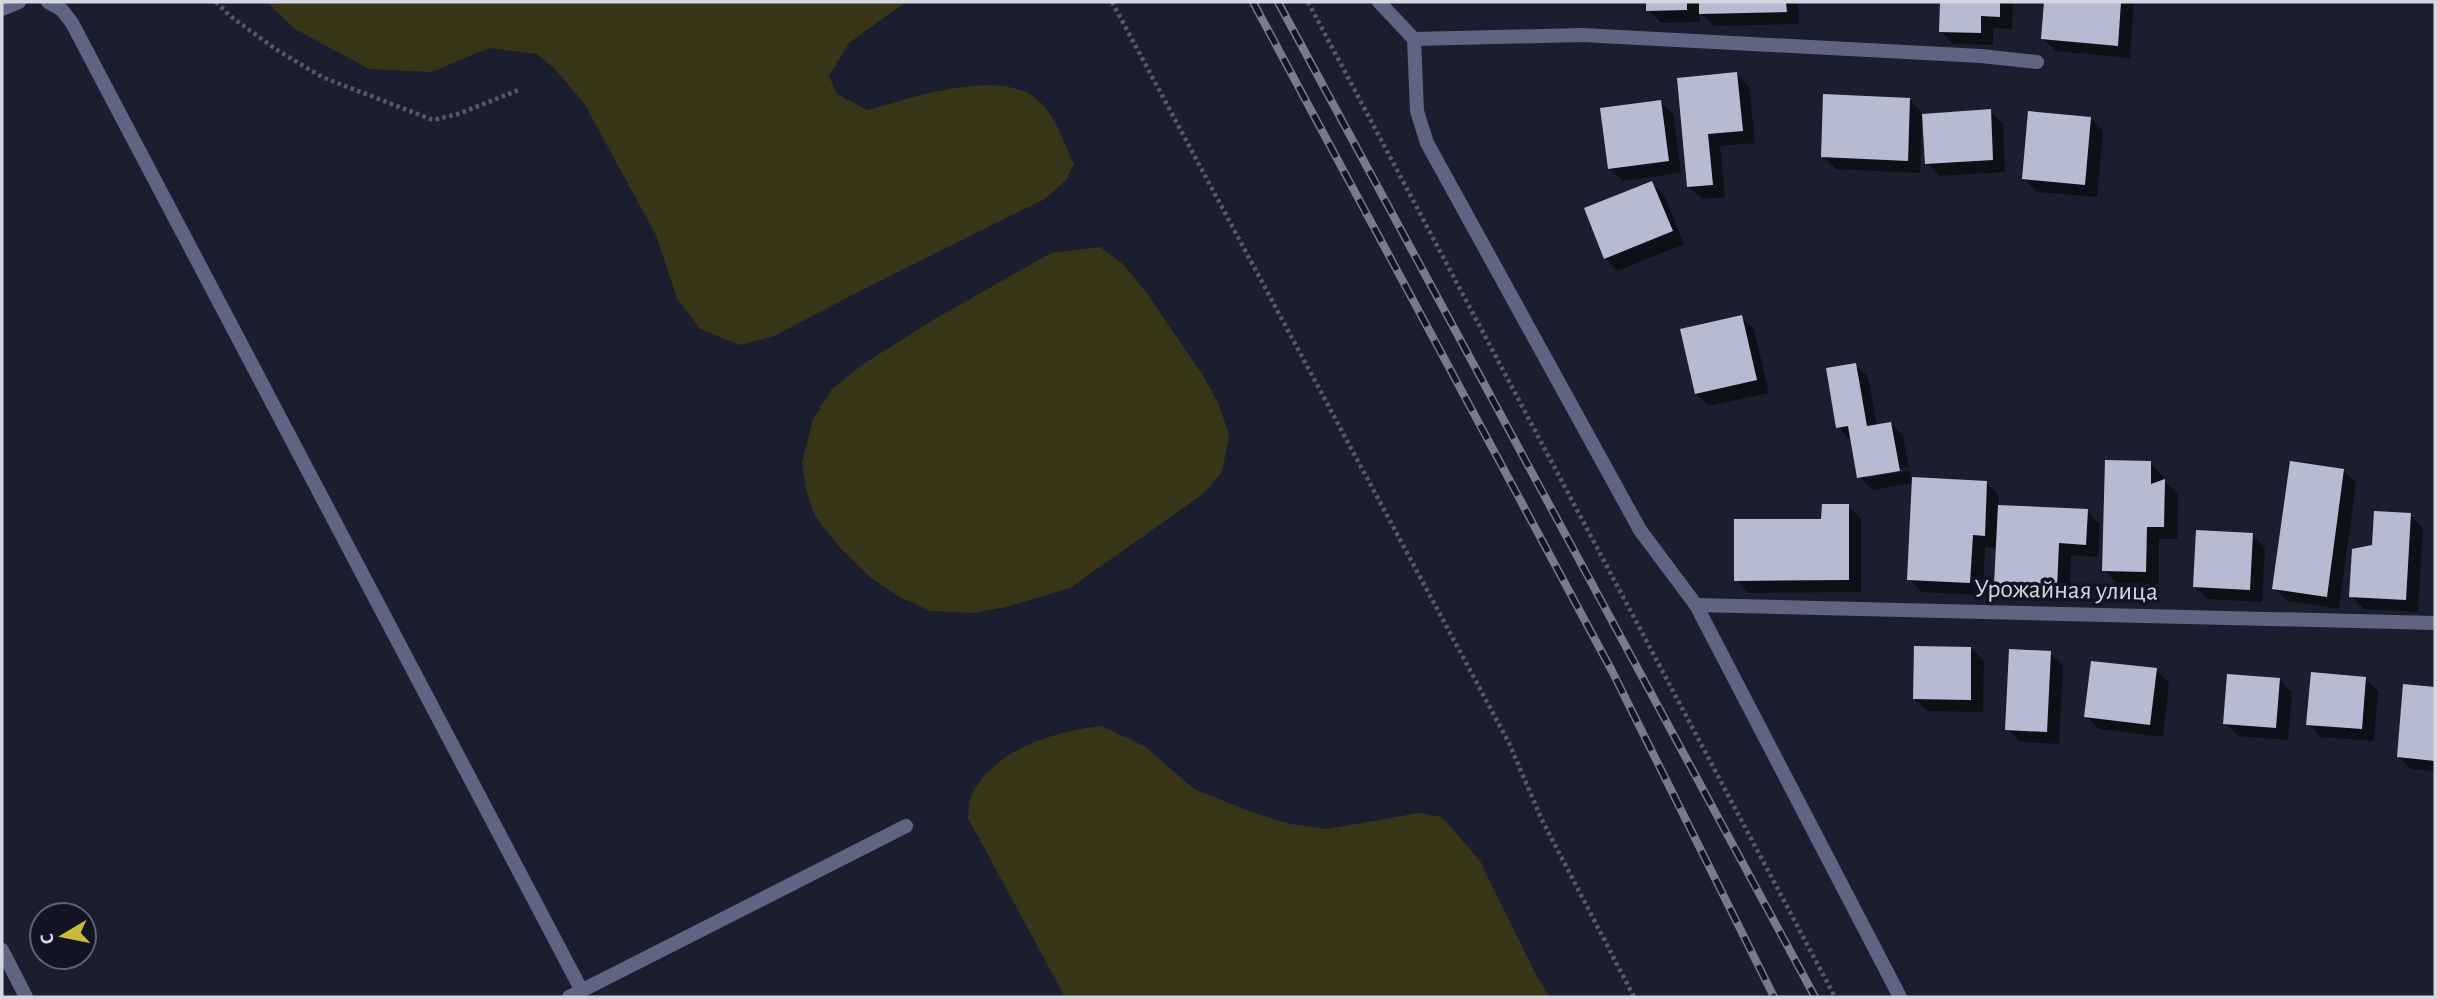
<svg xmlns="http://www.w3.org/2000/svg" width="2437" height="999" viewBox="0 0 2437 999" font-family="'Alegreya Sans',sans-serif">
	<style>
		.green { fill: #383418 }
		.shadow { fill: #0007; fill-rule: evenodd }
		.building { fill: #b6bbd1 }
		.lines { fill: none; stroke-linecap: round; stroke-linejoin: round }
		.path { stroke: #565967; stroke-width: 4.5; stroke-dasharray: 3.5 3.5; stroke-linecap: butt }
		.lane { stroke: #5f6483; stroke-width: 14 }
		.street { stroke: #5f6483; stroke-width: 14 }
		.rail-casing { stroke: #787b89; stroke-width: 8 }
		.rail { stroke: #121424; stroke-width: 5; stroke-dasharray: 16; stroke-linecap: butt }
		.labels { text-anchor: middle; stroke-width: 7; stroke-linejoin: round; paint-order: stroke }
		.street-label { font-size: 26px; fill: #d4d6e2; stroke: #121424 }
	</style>
	<rect width="100%" height="100%" fill="#1b1e2e"/>
	<g class="green">
		<path d="M267 2H906L849 43 829 76 837 94 867 110C913 98 1008 63 1044 106 1057 121 1065 145 1074 164L1066 180 1045 199 887 277 774 336 740 345 700 329 677 298 656 235 584 103 554 68 537 54 489 48 432 72 369 69 295 29Z"/>
		<polygon points="1100,247 1123,264 1146,292 1204,377 1219,405 1229,435 1222,472 1203,494 1070,588 1006,607 973,613 930,611 898,596 871,578 839,547 815,516 807,493 802,463 813,419 832,389 862,365 933,320 1051,253"/>
		<path d="M1101 726 1144 746 1194 789 1251 812 1290 824 1327 829 1419 813 1442 817 1480 861 1535 973 1550 997H1065L968 818C969 811 969 802 971 796 995 748 1053 732 1101 726Z"/>
	</g>
	<g class="shadow">
		<polygon points="1648,2 1798,2 1799,24 1714,26 1699,12 1700,22 1661,23 1648,10"/>
		<polygon points="1941,2 2013,2 2012,29 1993,28 1993,45 1953,44 1941,32"/>
		<polygon points="2046,2 2134,2 2130,58 2056,51 2043,39"/>
		<polygon points="1737,74 1749,87 1755,143 1720,146 1725,197 1702,199 1689,187 1679,80"/>
		<polygon points="1909,99 1922,112 1922,115 1990,111 2003,124 2005,172 1940,176 1927,163 1925,122 1922,122 1920,173 1836,169 1823,156"/>
		<polygon points="1660,102 1673,114 1681,173 1623,181 1610,169"/>
		<polygon points="2090,118 2103,131 2097,197 2037,192 2024,179"/>
		<polygon points="1652,183 1664,195 1684,244 1618,271 1605,258"/>
		<polygon points="1741,317 1754,329 1769,393 1709,406 1696,394"/>
		<path d="M1855 365 1868 377 1877 426 1890 423 1903 436 1911 479 1987 483 1999 496V507L2087 511 2100 524 2098 557 2071 555 2069 601 2009 597 1996 585 1998 548 1985 547 1983 595 1922 592 1909 579 1913 483 1872 490 1859 477 1850 440 1838 427ZM1908 467V471L1866 478V474Z"/>
		<polygon points="2150,463 2163,476 2163,482 2165,481 2178,494 2177,539 2159,539 2159,584 2117,583 2104,570"/>
		<polygon points="2344,470 2356,483 2339,609 2287,601 2274,588"/>
		<polygon points="1848,506 1861,519 1861,592 1749,593 1736,580"/>
		<polygon points="2410,515 2423,528 2418,612 2364,609 2351,596 2374,546"/>
		<polygon points="2253,535 2265,548 2262,602 2208,599 2195,587"/>
		<polygon points="1971,648 1984,661 1983,712 1927,711 1914,699"/>
		<polygon points="2050,653 2063,666 2059,744 2020,742 2007,729"/>
		<polygon points="2156,670 2169,683 2163,737 2099,729 2086,716"/>
		<polygon points="2279,679 2292,692 2288,740 2238,736 2225,723"/>
		<polygon points="2365,679 2378,691 2374,741 2321,737 2308,724"/>
		<polygon points="2405,686 2435,689 2435,771 2411,769 2398,756"/>
	</g>
	<g class="building">
		<polygon points="1646,2 1687,2 1687,10 1646,11"/>
		<polygon points="1699,2 1786,2 1787,12 1699,14"/>
		<polygon points="1940,2 2000,2 2000,17 1981,16 1981,33 1939,32"/>
		<polygon points="2044,2 2121,2 2118,46 2041,39"/>
		<polygon points="1737,72 1743,131 1708,134 1713,185 1687,187 1677,78"/>
		<polygon points="1823,94 1910,98 1908,161 1821,157"/>
		<polygon points="1661,100 1669,161 1608,169 1600,108"/>
		<polygon points="1991,109 1993,160 1925,164 1922,114"/>
		<polygon points="2028,111 2091,117 2085,185 2022,179"/>
		<polygon points="1652,181 1673,231 1604,259 1584,208"/>
		<polygon points="1742,315 1757,380 1695,394 1680,329"/>
		<polygon points="1856,363 1867,426 1891,422 1900,471 1857,478 1848,426 1836,428 1826,368"/>
		<polygon points="2105,460 2151,461 2151,484 2165,479 2164,527 2147,527 2146,572 2102,571"/>
		<polygon points="2290,461 2344,469 2327,597 2272,589"/>
		<polygon points="1912,477 1987,481 1985,536 1973,535 1970,583 1907,580"/>
		<polygon points="1822,504 1849,504 1849,580 1734,581 1734,519 1821,519"/>
		<polygon points="1998,505 2088,509 2086,545 2059,543 2057,589 1994,585"/>
		<polygon points="2374,511 2411,513 2406,600 2349,597 2352,549 2372,545"/>
		<polygon points="2196,530 2253,533 2250,590 2193,587"/>
		<polygon points="1914,646 1971,647 1971,700 1913,699"/>
		<polygon points="2009,649 2051,651 2047,732 2005,730"/>
		<polygon points="2091,661 2157,668 2150,725 2084,717"/>
		<polygon points="2311,672 2366,677 2362,729 2306,725"/>
		<polygon points="2227,674 2280,678 2276,728 2223,724"/>
		<polygon points="2403,684 2435,687 2435,761 2397,757"/>
	</g>
	<g class="lines">
		<g class="path">
			<polyline points="216,2 230,16 277,50 322,77 433,120 458,114 521,89"/>
			<polyline points="1112,2 1509,743 1541,818 1634,997"/>
			<polyline points="1308,2 1835,997"/>
		</g>
		<g class="lane">
			<polyline points="48,2 62,10 72,23 582,991"/>
			<polyline points="2,9 19,2"/>
			<polyline points="2,950 26,997"/>
			<polyline points="569,997 906,826"/>
		</g>
		<g class="street">
			<polyline points="1379,2 1414,39 1417,111 1427,143 1640,530 1696,605 1900,997"/>
			<polyline points="1414,39 1582,35 1981,56 2037,62"/>
			<polyline points="1696,605 2435,623"/>
		</g>
		<g class="rail-casing">
			<g id="rail">
				<polyline points="1253,2 1612,671 1774,997"/>
				<polyline points="1278,2 1815,997"/>
			</g>
		</g>
		<use href="#rail" class="rail"/>
	</g>
	<g class="labels">
		<g class="street-label">
			<text transform="translate(2066 589) rotate(1)" y="9">Урожайная улица</text>
		</g>
	</g>
	<rect width="2437" height="999" fill="none" stroke="#d4d6e2" stroke-width="7"/>
	<g transform="translate(63 936) rotate(260)"><circle r="33" fill="#121424" stroke="#606270" stroke-width="2"/>
	<path d="M0-5L12 26L0 18L-12 26Z" fill="#caba3a"/>
	<text y="-10" font-size="19" font-weight="bold" text-anchor="middle" fill="#d4d6e2">С</text>
	</g>
</svg>
